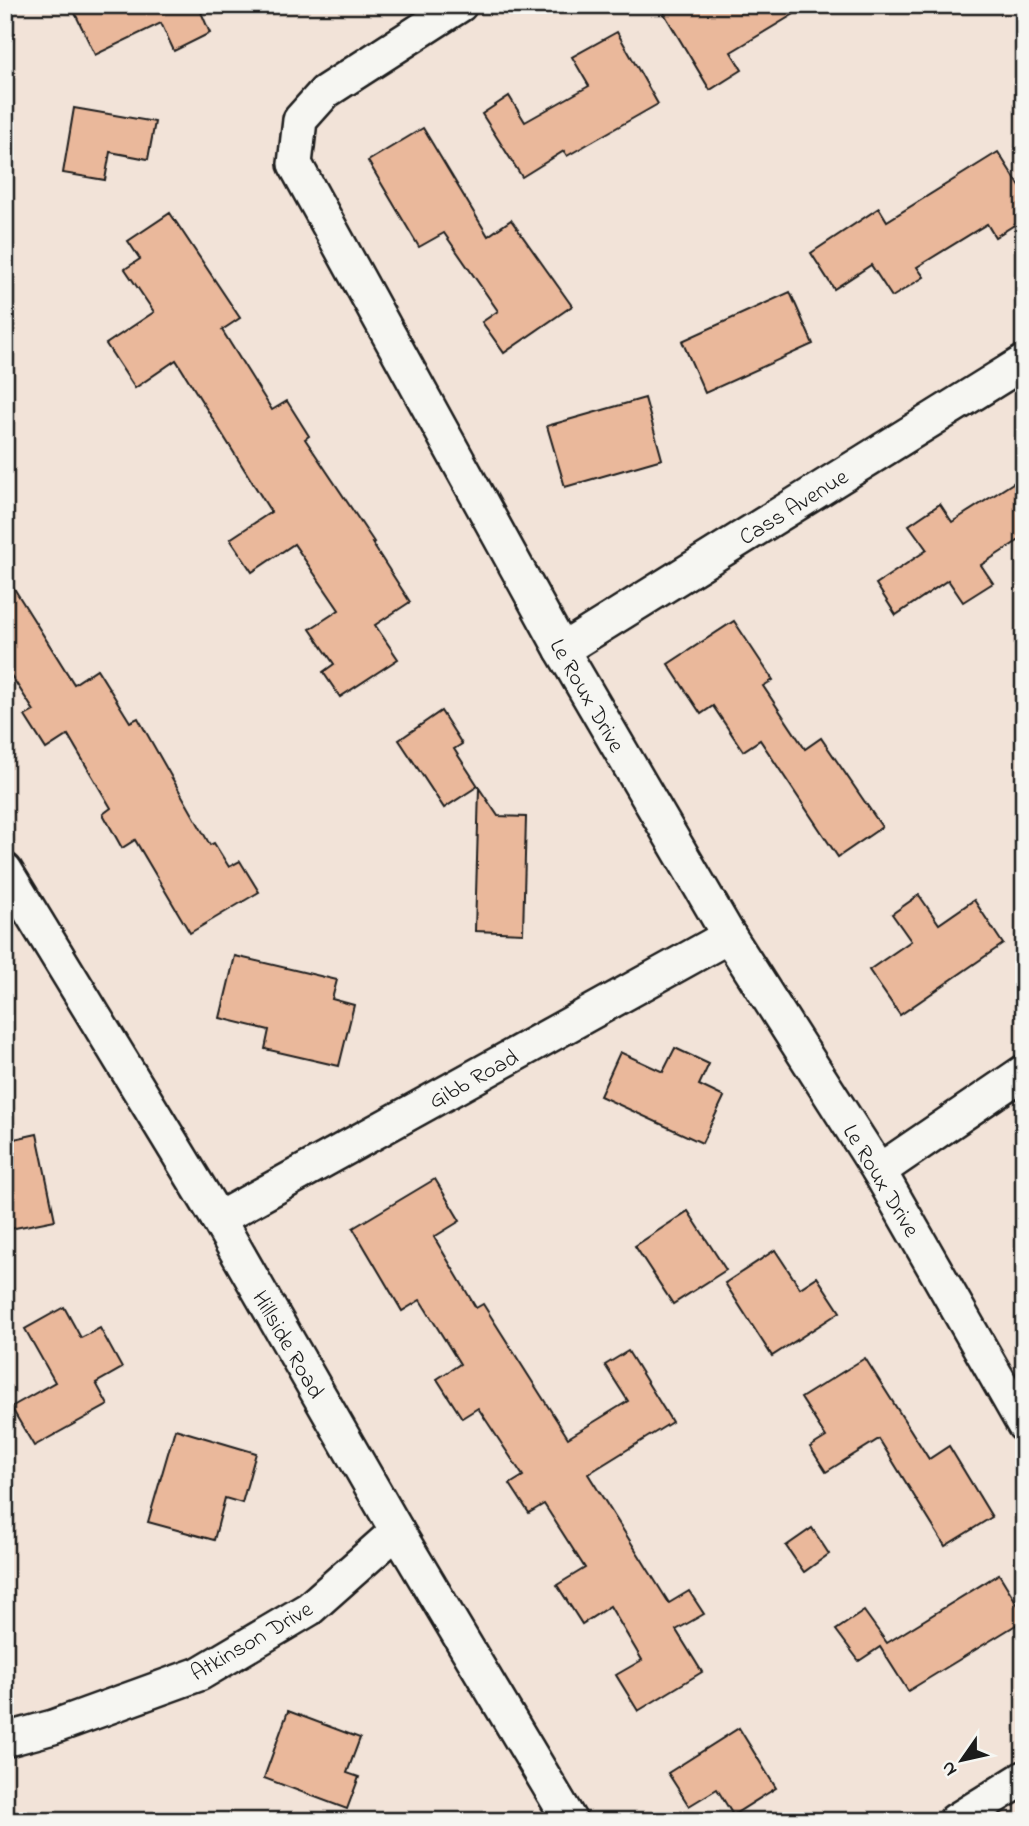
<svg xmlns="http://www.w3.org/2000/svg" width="1029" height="1826" viewBox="0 0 1029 1826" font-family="'Indie Flower',sans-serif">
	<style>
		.building { fill: #eab89b; stroke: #1c1c1c; stroke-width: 2 }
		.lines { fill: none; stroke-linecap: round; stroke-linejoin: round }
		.minor-casing { stroke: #1c1c1c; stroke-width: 38 }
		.minor { stroke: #f6f6f2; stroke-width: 33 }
		.labels { text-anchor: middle; stroke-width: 6; stroke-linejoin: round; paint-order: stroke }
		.street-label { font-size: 23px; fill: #1c1c1c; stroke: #f6f6f2 }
	</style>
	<rect width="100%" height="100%" fill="#f2e3d8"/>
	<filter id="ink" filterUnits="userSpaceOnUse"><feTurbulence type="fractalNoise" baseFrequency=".0143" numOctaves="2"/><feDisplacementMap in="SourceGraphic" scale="14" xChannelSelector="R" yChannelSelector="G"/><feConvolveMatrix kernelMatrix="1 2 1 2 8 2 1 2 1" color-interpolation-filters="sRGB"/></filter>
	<g filter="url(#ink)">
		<g class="building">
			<polygon points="71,5 198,5 210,33 174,51 161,23 95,55"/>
			<polygon points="659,5 809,5 731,52 742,70 710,90"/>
			<polygon points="617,32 658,104 567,156 564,151 522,177 482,114 509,96 525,122 589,86 572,57"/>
			<polygon points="74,108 155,122 148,159 110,152 105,180 63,173"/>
			<polygon points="423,128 488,236 511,220 572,306 504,353 482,322 498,311 444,233 419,247 368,161"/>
			<polygon points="998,152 1024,193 1024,219 995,237 987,224 917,267 924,277 892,297 871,265 834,289 811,253 879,208 887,221"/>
			<polygon points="170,213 240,318 222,330 272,410 287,401 309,436 305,439 374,542 372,543 410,602 375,625 398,659 340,697 323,672 334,664 310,629 339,610 294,544 252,572 230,539 271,512 176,360 135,388 106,344 154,312 125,269 140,259 128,241"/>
			<polygon points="790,292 813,344 705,393 682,341"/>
			<polygon points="645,398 662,459 565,487 547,426"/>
			<polygon points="1024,476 1024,537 981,565 993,583 963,602 948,580 896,615 876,584 927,550 909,525 940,504 952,522"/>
			<polygon points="5,574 74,684 97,669 130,722 138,718 210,845 214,843 229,867 240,861 259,892 190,933 135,840 122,848 103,814 111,808 68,735 46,749 25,716 34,711 5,666"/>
			<polygon points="734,621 773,680 763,686 805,749 821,738 882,827 838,857 760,740 743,751 713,706 701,714 668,664"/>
			<polygon points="441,711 462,744 454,749 478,786 444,808 399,740"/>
			<polygon points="479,788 498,816 526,817 523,933 475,931"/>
			<polygon points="919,895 939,924 974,900 1003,944 900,1015 869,970 911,941 892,914"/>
			<polygon points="235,956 337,980 332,999 354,1005 339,1066 265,1049 269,1030 220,1018"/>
			<polygon points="675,1048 709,1064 699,1085 724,1097 702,1143 600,1096 620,1052 663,1072"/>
			<polygon points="37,1134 55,1220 5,1230 5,1141"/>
			<polygon points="435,1179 460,1221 434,1237 476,1308 483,1304 568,1438 628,1401 605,1365 628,1351 672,1422 588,1474 669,1603 689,1591 704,1614 676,1630 702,1672 638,1711 616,1675 642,1660 610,1606 582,1624 557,1585 585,1568 544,1504 529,1513 510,1484 523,1476 478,1408 462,1418 437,1379 460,1364 420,1300 402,1311 353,1228"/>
			<polygon points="688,1211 726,1270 673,1304 635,1246"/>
			<polygon points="775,1250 800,1288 817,1277 840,1312 772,1356 725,1283"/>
			<polygon points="64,1307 81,1338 100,1328 122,1368 96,1383 108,1405 34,1446 11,1407 55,1382 25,1329"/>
			<polygon points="865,1358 929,1459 949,1446 992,1517 945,1546 879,1439 826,1472 810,1447 826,1437 801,1398"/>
			<polygon points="175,1429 256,1453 242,1503 225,1498 214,1540 148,1522"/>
			<polygon points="812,1528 829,1554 804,1572 786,1546"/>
			<polygon points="999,1574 1024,1615 1024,1620 908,1691 880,1647 859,1661 836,1630 864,1611 887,1643"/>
			<polygon points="288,1711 360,1738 347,1773 359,1777 347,1809 264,1778"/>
			<polygon points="739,1728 776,1788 733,1815 717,1789 689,1806 668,1773"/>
		</g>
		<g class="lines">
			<g class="minor-casing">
				<g id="minor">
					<polyline points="460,5 325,92 300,120 295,164 562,650 729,936 879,1171 1024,1425"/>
					<polyline points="562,650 1024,362"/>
					<polyline points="5,870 218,1219 397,1531 570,1821"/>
					<polyline points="879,1171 1024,1072"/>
					<polyline points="218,1219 729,936"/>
					<polyline points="5,1740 53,1727 199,1674 309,1609 397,1531"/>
					<polyline points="955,1821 1024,1778"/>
				</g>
			</g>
			<use href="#minor" class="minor"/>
		</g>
	</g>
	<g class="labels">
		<g class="street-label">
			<text transform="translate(793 506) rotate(-32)" y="8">Cass Avenue</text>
			<text transform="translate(588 695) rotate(60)" y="8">Le Roux Drive</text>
			<text transform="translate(473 1078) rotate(-29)" y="8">Gibb Road</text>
			<text transform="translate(882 1180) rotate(59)" y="8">Le Roux Drive</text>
			<text transform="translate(289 1344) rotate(60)" y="8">Hillside Road</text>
			<text transform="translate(251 1640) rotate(-30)" y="8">Atkinson Drive</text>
		</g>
	</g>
	<rect width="1029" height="1826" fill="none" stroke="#f6f6f2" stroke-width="28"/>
	<rect x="14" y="14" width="1001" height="1798" fill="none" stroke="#1c1c1c" stroke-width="2.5" filter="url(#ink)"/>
	<g transform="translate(962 1760) rotate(236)" stroke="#f6f6f2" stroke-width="5" paint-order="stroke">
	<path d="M0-5L12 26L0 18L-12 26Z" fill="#1c1c1c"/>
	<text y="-10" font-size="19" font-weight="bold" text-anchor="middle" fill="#1c1c1c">N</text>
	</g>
</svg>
